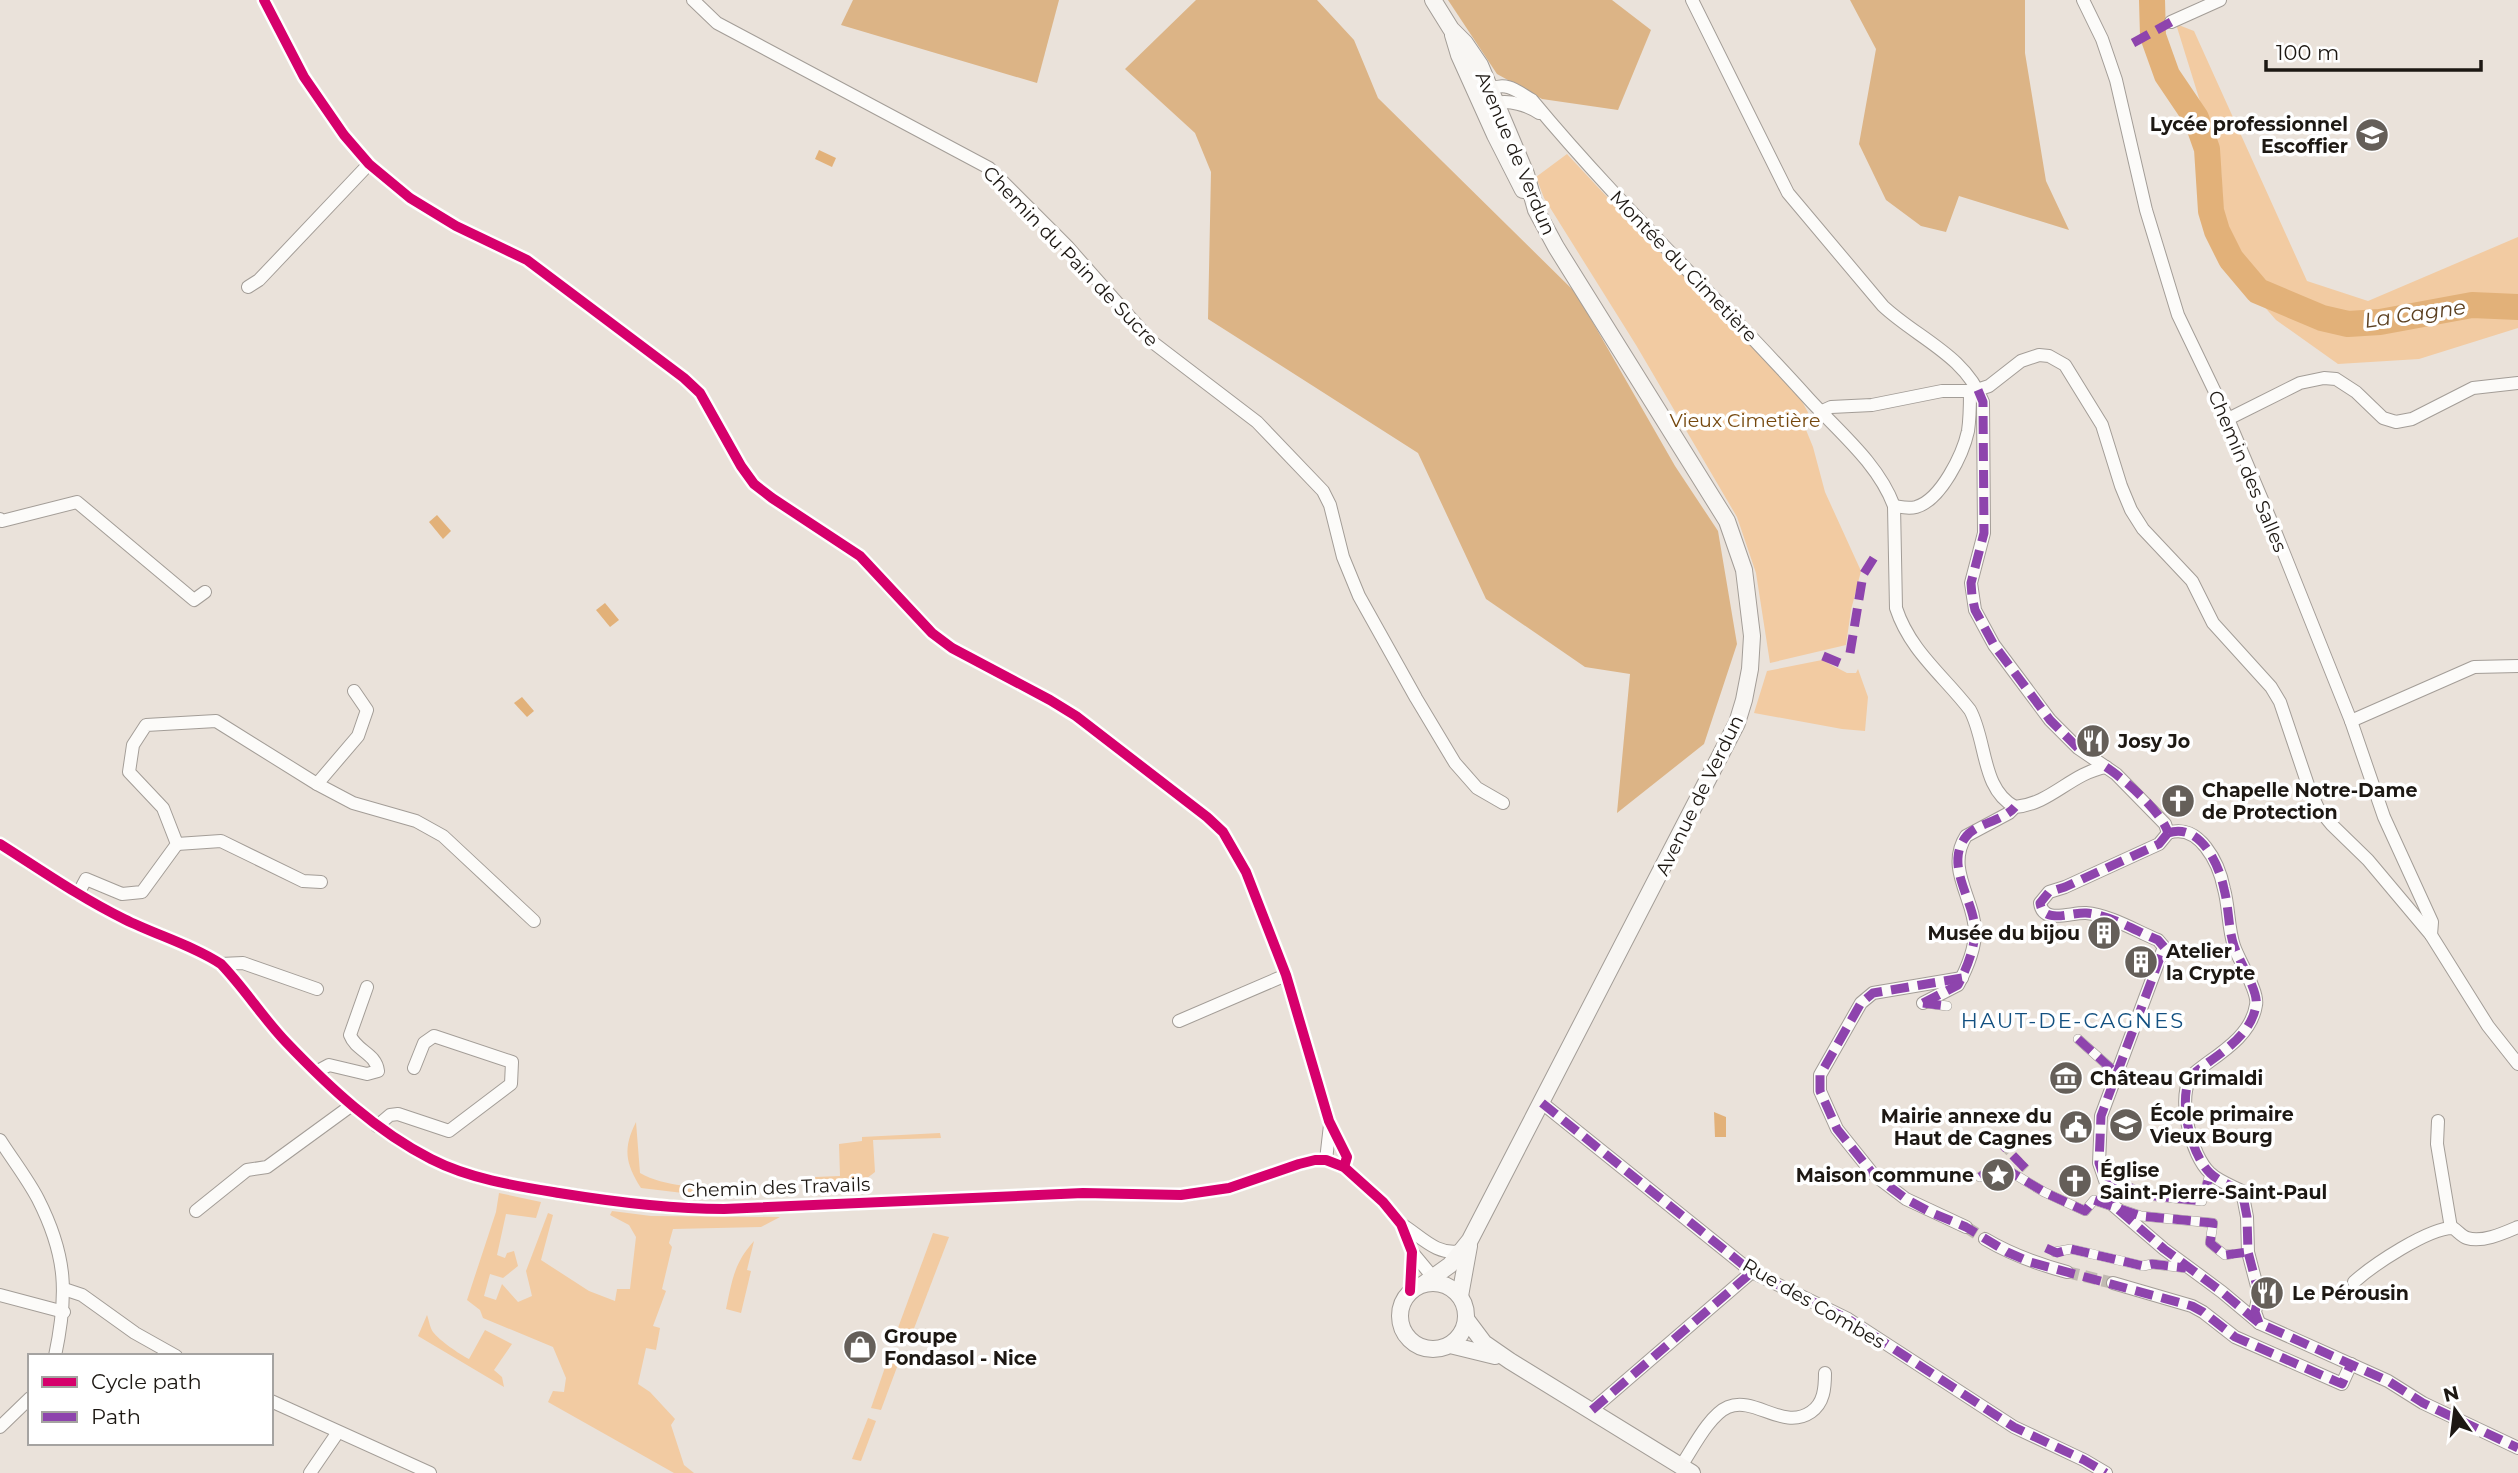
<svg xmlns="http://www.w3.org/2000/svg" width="2518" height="1473" viewBox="0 0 2518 1473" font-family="Montserrat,sans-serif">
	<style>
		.green { fill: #f2cba2 }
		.forest { fill: #dcb486 }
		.water { fill: #e2b179 }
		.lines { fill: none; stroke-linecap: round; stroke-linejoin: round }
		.river { stroke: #e2b179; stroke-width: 26 }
		.pedestrian-tunnel { stroke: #c1bab2; stroke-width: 9; stroke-dasharray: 9 4.5; stroke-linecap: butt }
		.minor-tunnel { stroke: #c1bab2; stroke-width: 12; stroke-dasharray: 12 6; stroke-linecap: butt }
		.pedestrian-casing { stroke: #a39d97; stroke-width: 10 }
		.minor-casing { stroke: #a39d97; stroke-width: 14 }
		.secondary-casing { stroke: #a39d97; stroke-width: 18 }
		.pedestrian { stroke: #fcfbf9; stroke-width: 9 }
		.minor { stroke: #fcfbf9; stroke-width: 12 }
		.secondary { stroke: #f8f6f3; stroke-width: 16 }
		.quiet { stroke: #8e44ad; stroke-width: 9; stroke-dasharray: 18 9; stroke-linecap: butt }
		.cycleway-casing { stroke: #fff; stroke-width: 15 }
		.cycleway { stroke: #d6006c; stroke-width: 10 }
		.labels { text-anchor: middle; stroke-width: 7; stroke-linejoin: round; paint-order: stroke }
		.poi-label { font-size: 19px; font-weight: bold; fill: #1d1813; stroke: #fff; text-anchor: start }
		.street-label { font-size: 19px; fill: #1d1813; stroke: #fff }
		.park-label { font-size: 19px; fill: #75480e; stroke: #fff }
		.water-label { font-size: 21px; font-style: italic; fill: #5c4020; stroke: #fff }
		.neighbourhood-label { font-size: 21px; letter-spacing: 2px; fill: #125080; stroke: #fff }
	</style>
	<rect width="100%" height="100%" fill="#eae2da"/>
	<g class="green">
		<polygon points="2176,24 2194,31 2307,281 2368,301 2518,237 2518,328 2419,359 2338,364 2276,320 2226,263 2221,169"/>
		<polygon points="1567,154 1650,243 1690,279 1797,392 1811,418 1804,425 1813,447 1825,492 1861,571 1851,610 1846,645 1770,663 1756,573 1737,517 1636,345 1544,198 1536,177"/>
		<polygon points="1822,660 1847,673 1856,673 1858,669 1868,697 1865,731 1842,729 1754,713 1767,671"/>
		<path d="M636 1122 640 1173C665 1187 699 1187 727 1189V1194L683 1193 641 1188C625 1163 623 1148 636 1122Z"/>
		<polygon points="940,1133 941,1138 873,1140 875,1172 862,1182 815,1182 815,1177 840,1176 839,1144 862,1141 862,1137"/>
		<polygon points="499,1193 541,1202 536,1218 506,1214 497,1255 505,1258 507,1253 514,1251 518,1266 503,1278 490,1274 484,1296 496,1300 502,1284 518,1302 532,1296 526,1271 548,1213 553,1215 541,1260 589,1291 615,1301 617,1289 630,1289 636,1237 629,1225 610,1215 612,1211 651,1216 780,1217 761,1227 673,1229 669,1243 672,1247 662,1289 666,1291 653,1326 660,1328 656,1350 646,1348 638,1384 650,1392 675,1419 671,1425 684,1465 694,1473 674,1473 548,1402 553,1391 564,1392 566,1378 553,1347 483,1318 480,1310 467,1300 496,1212"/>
		<polygon points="933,1233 949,1237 910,1339 895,1336"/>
		<path d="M754 1241 747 1270 751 1271 741 1313 726 1309C732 1281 734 1263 754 1241Z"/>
		<path d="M427 1315C429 1320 430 1328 433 1332 439 1340 459 1354 469 1359L485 1330 512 1344 494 1370 502 1377 504 1387 418 1336Z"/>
		<polygon points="891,1350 903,1351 881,1410 871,1408"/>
		<polygon points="868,1418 876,1421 861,1461 852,1459"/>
	</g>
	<g class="forest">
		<polygon points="853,0 1059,0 1037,83 841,25"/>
		<polygon points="1196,0 1317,0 1354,40 1378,98 1576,293 1675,466 1718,531 1737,644 1704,744 1617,813 1630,674 1585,667 1486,599 1418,453 1208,319 1211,172 1195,133 1125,69"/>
		<polygon points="1448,0 1612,0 1651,30 1618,110 1542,99 1497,74"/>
		<polygon points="1850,0 2025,0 2025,53 2046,181 2069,230 1959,196 1946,232 1921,226 1886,200 1859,144 1876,49"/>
	</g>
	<g class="water">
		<polygon points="819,150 836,158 832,167 815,159"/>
		<polygon points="437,515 451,531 443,539 429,522"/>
		<polygon points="605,603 619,620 610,627 596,610"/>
		<polygon points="522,697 534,711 527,717 514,703"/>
		<polygon points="1714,1112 1726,1117 1726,1137 1715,1137"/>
	</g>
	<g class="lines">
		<polyline class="river" points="2152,0 2153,36 2167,75 2196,118 2207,149 2211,211 2217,231 2231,259 2258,291 2322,318 2348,324 2380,322 2472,305 2518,307"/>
		<polyline class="pedestrian-tunnel" points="1994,1136 2026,1169"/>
		<g class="minor-tunnel">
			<polyline points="1966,1227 1985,1239"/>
			<polyline points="2067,1272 2113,1283"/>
		</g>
		<g class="pedestrian-casing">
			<g id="pedestrian">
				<polyline points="1925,1003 1947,1006"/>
				<polyline points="2078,1039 2116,1073"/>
				<polyline points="2102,1174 2145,1195 2202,1201 2210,1174"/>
				<polyline points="1980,1177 1999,1165 2044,1192 2085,1211 2094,1200 2141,1216 2213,1223 2210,1243 2225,1255 2231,1254"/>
				<polyline points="2055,1252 2071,1249 2143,1266 2152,1264 2186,1268"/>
			</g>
		</g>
		<g class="minor-casing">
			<g id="minor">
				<polyline points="264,0 304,77 344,135 369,164 410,198 456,226 527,260 684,378 700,393 741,466 754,484 772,498 860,556 932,633 952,648 1050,700 1076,716 1207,817 1223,832 1246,872 1286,975 1329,1121 1347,1157 1344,1167"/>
				<polyline points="693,0 717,23 989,168 1067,246 1151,341 1257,422 1323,491 1330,505 1343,557 1359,596 1416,698 1455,763 1477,788 1503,803"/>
				<path d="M1692 0 1788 193 1883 306C1917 338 1965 355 1983 402L1984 533 1971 583 1975 610 1994 645 2050 720 2078 748 2116 774 2165 824 2168 833"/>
				<polyline points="2083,0 2102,39 2116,80 2146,210 2178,315 2228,419 2271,521 2351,721 2384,817 2432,922 2431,935"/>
				<polyline points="2171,22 2220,0"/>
				<path d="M1491 98V89C1507 81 1518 92 1532 100 1618 204 1717 297 1808 398 1838 431 1878 463 1894 506L1896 608C1910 651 1944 676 1970 710 1987 741 1981 789 2015 807"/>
				<path d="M1491 98 1496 103C1510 100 1527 105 1539 113"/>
				<polyline points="248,287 259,280 369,164"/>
				<polyline points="1820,412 1831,407 1872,405 1942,391 1974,391 1989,386 2021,361 2039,355 2049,356 2065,365 2102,425 2121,486 2131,510 2143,529 2192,581 2213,623 2271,687 2280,702 2310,791 2318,808 2332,825 2368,860 2431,935 2488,1026 2518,1064"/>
				<polyline points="2228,419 2300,383 2324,378 2336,379 2356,392 2383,418 2396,422 2412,419 2473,388 2518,383"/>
				<path d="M1894 506C1901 507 1908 509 1916 507 1941 500 1963 454 1968 431 1970 418 1970 405 1970 392"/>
				<polyline points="0,519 2,521 77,502 194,600 205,592"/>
				<polyline points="2351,721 2474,667 2518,666"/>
				<polyline points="317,784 358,736 367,710 354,691"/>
				<path d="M2168 833 2159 844 2065 887 2049 892 2040 903C2043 925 2071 912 2086 913 2110 915 2136 931 2158 940L2164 947 2101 1116 2099 1163 2114 1206 2164 1249 2222 1292 2259 1323 2388 1381 2423 1403 2518 1448"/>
				<path d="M2168 833C2199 822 2219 863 2224 889 2229 907 2228 928 2234 946 2239 961 2259 992 2256 1005 2252 1032 2227 1049 2206 1064 2201 1068 2193 1073 2190 1078 2178 1102 2191 1155 2210 1173 2218 1181 2232 1186 2242 1191L2247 1217 2248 1252 2259 1294 2255 1312 2259 1323"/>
				<path d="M0 844C41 870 81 898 124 919 156 935 192 945 221 964 245 989 263 1018 286 1042 329 1087 376 1131 431 1159 470 1179 516 1186 559 1193 614 1202 669 1209 724 1209L1083 1193 1181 1195 1229 1188 1299 1164 1315 1160H1326L1344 1167 1383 1202 1401 1224 1412 1252 1410 1291"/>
				<polyline points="177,844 221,841 303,881 321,882"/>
				<polyline points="78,894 86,879 122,894 142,892 177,844 163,808 129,772 133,745 146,725 216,721 317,784 353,803 416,821 443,836 534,921"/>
				<polyline points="221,964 243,963 317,989"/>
				<polyline points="1962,978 1873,993 1861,1003 1820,1075 1820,1091 1837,1129 1873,1174 1906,1199 1966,1227"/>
				<path d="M1923 1003 1958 985C1966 970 1975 949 1975 932 1975 899 1945 869 1966 836L2009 813 2015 807C2051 804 2071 773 2106 767"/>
				<polyline points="1179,1021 1286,975"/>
				<path d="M316 1072 329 1065 367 1074 378 1071C376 1053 356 1051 350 1035L367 987"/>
				<polyline points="1542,1103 1752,1272 1848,1319 2014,1427 2084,1460 2106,1473"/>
				<polyline points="2438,1121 2437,1144 2451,1228"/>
				<polyline points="377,1126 390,1115 398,1114 449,1131 511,1084 512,1062 434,1036 424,1043 414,1068"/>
				<path d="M0 1140C12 1159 27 1178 38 1199 67 1256 68 1294 55 1356"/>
				<polyline points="1326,1160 1330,1125"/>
				<polyline points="196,1211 247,1170 267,1167 352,1105"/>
				<path d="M1401 1224C1421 1236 1436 1256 1461 1251"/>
				<path d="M1985 1239C2012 1255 2037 1264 2067 1272"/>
				<polyline points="1412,1252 1437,1282"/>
				<path d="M2354 1282C2373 1265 2428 1228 2453 1228 2458 1231 2461 1236 2467 1238 2482 1243 2504 1233 2518 1227"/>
				<polyline points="2113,1283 2192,1306 2203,1312 2235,1337 2342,1384 2351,1364"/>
				<polyline points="64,1289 82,1295 135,1333 176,1356"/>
				<polyline points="0,1295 64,1312"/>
				<polyline points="271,1401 430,1473"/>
				<polyline points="1592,1410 1752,1272"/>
				<polyline points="0,1427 30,1398"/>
				<path d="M1681 1466C1692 1450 1709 1415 1728 1407 1755 1396 1783 1431 1811 1412 1824 1403 1825 1388 1825 1373"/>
				<polyline points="310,1473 338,1432"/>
			</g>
		</g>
		<g class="secondary-casing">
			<g id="secondary">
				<polyline points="1453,35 1459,55 1495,135 1523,190"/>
				<circle cx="1433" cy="1316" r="33"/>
				<polyline points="1425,1283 1450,1265 1470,1240 1737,723 1744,700 1750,669 1752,636 1744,570 1727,521 1556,247 1536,210 1526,174 1480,65 1465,43 1451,29 1433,0"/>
				<polyline points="1460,1296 1469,1246"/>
				<polyline points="1466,1319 1484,1343 1510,1361 1692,1473"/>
				<polyline points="1450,1345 1495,1356"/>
			</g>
		</g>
		<use href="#pedestrian" class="pedestrian"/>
		<use href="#minor" class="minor"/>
		<use href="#secondary" class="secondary"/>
		<g class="quiet">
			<polyline points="2133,43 2171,22"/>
			<polyline points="1978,390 1983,402 1984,533 1971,583 1972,596 1975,610 1994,645 2050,720 2078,748"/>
			<polyline points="1850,653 1863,575 1875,556"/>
			<polyline points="1823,656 1845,665"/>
			<path d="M2106 767C2123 778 2163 813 2168 833"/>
			<path d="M2168 833 2159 844 2065 887 2049 892 2040 903C2043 925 2071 912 2086 913 2110 915 2136 931 2158 940L2164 947 2101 1116 2099 1163 2114 1206 2164 1249 2222 1292 2259 1323 2388 1381 2423 1403 2518 1448"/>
			<path d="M2168 833C2199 822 2219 863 2224 889 2229 907 2228 928 2234 946 2239 961 2259 992 2256 1005 2252 1032 2227 1049 2206 1064 2201 1068 2193 1073 2190 1078 2178 1102 2191 1155 2210 1173 2218 1181 2232 1186 2242 1191L2247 1217 2248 1252 2259 1294 2255 1312 2259 1323"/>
			<polyline points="1962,978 1873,993 1861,1003 1820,1075 1820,1091 1837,1129 1873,1174 1906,1199 1930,1212 1966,1227 2007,1252 2030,1262 2192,1306 2203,1312 2235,1337 2342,1384 2351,1364"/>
			<path d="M1923 1003 1958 985C1966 970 1974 950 1975 933 1976 902 1944 867 1965 838 1975 823 2002 822 2015 807"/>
			<polyline points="1923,1003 1947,1006"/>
			<polyline points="2078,1039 2116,1073"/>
			<polyline points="1542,1103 1752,1272 1848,1319 2014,1427 2084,1460 2106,1473"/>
			<polyline points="1994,1136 2026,1169"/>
			<polyline points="2102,1174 2145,1195 2202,1201 2210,1174"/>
			<polyline points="1980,1177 1999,1165 2044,1192 2085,1211 2094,1200 2141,1216 2213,1223 2210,1243 2225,1255 2248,1252"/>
			<polyline points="2046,1248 2057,1253 2071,1249 2143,1266 2152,1264 2186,1268"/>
			<polyline points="1592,1410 1752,1272"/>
		</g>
		<g class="cycleway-casing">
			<g id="cycleway">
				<polyline points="264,0 304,77 344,135 369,164 410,198 456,226 527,260 684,378 700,393 741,466 754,484 772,498 860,556 932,633 952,648 1050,700 1076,716 1207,817 1223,832 1246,872 1286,975 1329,1121 1347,1157 1344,1167"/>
				<path d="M0 844C41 870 81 898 124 919 156 935 192 945 221 964 245 989 263 1018 286 1042 329 1087 376 1131 431 1159 470 1179 516 1186 559 1193 614 1202 669 1209 724 1209L1083 1193 1181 1195 1229 1188 1299 1164 1315 1160H1326L1344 1167 1383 1202 1401 1224 1412 1252 1410 1291"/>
			</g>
		</g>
		<use href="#cycleway" class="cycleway"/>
	</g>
	<defs>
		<g id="school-disc" transform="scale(1.75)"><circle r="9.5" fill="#655f59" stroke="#fff"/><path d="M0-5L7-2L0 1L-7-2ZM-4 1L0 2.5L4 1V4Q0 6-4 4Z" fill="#fff"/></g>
		<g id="restaurant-disc" transform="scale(1.75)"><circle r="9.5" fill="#655f59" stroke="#fff"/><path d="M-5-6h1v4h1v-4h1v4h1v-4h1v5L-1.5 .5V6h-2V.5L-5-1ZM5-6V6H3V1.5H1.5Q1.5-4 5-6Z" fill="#fff"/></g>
		<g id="church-disc" transform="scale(1.75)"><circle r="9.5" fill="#655f59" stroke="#fff"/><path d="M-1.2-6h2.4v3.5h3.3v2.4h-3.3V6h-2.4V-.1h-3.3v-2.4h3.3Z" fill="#fff"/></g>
		<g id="building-disc" transform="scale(1.75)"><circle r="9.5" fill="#655f59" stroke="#fff"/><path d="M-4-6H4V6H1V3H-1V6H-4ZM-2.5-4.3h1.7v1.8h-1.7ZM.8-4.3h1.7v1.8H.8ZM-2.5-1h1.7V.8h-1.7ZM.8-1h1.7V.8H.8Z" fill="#fff"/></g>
		<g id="museum-disc" transform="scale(1.75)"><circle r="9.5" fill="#655f59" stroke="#fff"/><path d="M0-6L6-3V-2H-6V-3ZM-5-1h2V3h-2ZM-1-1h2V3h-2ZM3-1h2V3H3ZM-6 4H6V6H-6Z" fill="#fff"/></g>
		<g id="civic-disc" transform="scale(1.75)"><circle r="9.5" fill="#655f59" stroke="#fff"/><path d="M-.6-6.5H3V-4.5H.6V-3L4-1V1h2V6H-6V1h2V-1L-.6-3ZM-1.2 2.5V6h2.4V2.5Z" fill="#fff"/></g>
		<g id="sight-disc" transform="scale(1.75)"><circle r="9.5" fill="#655f59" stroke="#fff"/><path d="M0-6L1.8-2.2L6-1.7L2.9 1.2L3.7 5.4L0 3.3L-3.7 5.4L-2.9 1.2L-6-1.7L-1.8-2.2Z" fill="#fff"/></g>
		<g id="shop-disc" transform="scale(1.75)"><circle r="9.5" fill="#655f59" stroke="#fff"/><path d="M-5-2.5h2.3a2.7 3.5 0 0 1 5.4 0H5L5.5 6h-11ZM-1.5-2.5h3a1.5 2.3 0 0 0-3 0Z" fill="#fff"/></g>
	</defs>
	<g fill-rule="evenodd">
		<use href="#school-disc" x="2372" y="135"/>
		<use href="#restaurant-disc" x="2093" y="741"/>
		<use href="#church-disc" x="2178" y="801"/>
		<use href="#building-disc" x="2104" y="933"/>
		<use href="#building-disc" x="2141" y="962"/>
		<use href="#museum-disc" x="2066" y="1078"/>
		<use href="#school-disc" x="2126" y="1125"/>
		<use href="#civic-disc" x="2076" y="1127"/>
		<use href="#sight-disc" x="1998" y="1175"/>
		<use href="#church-disc" x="2075" y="1181"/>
		<use href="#restaurant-disc" x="2267" y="1293"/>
		<use href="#shop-disc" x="860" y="1347"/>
	</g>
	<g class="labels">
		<g class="poi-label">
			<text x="2348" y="131" text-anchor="end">Lycée professionnel<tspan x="2348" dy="22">Escoffier</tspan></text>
			<text x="2118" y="748">Josy Jo</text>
			<text x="2202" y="797">Chapelle Notre-Dame<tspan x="2202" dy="22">de Protection</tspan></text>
			<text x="2080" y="940" text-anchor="end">Musée du bijou</text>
			<text x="2166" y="958">Atelier<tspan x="2166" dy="22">la Crypte</tspan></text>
			<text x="2090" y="1085">Château Grimaldi</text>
			<text x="2150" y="1121">École primaire<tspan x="2150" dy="22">Vieux Bourg</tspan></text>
			<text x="2052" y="1123" text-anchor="end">Mairie annexe du<tspan x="2052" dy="22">Haut de Cagnes</tspan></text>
			<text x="2100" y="1177">Église<tspan x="2100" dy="22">Saint-Pierre-Saint-Paul</tspan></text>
			<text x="1974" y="1182" text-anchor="end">Maison commune</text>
			<text x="2292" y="1300">Le Pérousin</text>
			<text x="884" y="1343">Groupe<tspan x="884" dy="22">Fondasol - Nice</tspan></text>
		</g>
		<g class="street-label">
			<text transform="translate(1516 153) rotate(67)" y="7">Avenue de Verdun</text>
			<text transform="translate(1071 256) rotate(46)" y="7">Chemin du Pain de Sucre</text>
			<text transform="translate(1684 266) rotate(46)" y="7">Montée du Cimetière</text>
			<text transform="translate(2248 471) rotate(67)" y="7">Chemin des Salles</text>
			<text transform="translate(1699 795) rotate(-64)" y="7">Avenue de Verdun</text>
			<text transform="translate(776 1187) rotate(-2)" y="7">Chemin des Travails</text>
			<text transform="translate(1814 1303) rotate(30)" y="7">Rue des Combes</text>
		</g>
		<g class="park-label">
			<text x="1745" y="427">Vieux Cimetière</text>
		</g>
		<g class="water-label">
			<text transform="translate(2415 314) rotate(-8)" y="7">La Cagne</text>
		</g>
		<g class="neighbourhood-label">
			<text x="2073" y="1028">HAUT-DE-CAGNES</text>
		</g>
	</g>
	<rect x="28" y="1354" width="245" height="91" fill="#ffffff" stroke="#a5a3a1" stroke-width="2"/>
	<rect x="42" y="1377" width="35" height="10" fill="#d6006c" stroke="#a5a3a1" stroke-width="2"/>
	<text x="91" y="1389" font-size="21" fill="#1d1813">Cycle path</text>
	<rect x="42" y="1412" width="35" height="10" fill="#8e44ad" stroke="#a5a3a1" stroke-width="2"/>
	<text x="91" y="1424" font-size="21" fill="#1d1813">Path</text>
	<g transform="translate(2455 1410) rotate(346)" stroke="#ffffff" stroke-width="5" paint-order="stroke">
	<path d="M0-5L12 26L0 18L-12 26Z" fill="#1d1813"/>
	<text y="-10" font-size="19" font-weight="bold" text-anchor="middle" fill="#1d1813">N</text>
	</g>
	<path d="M2266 60v10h215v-10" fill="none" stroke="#1d1813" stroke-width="3.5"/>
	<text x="2276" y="60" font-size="21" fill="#1d1813" stroke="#ffffff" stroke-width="5" paint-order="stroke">100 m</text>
</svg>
